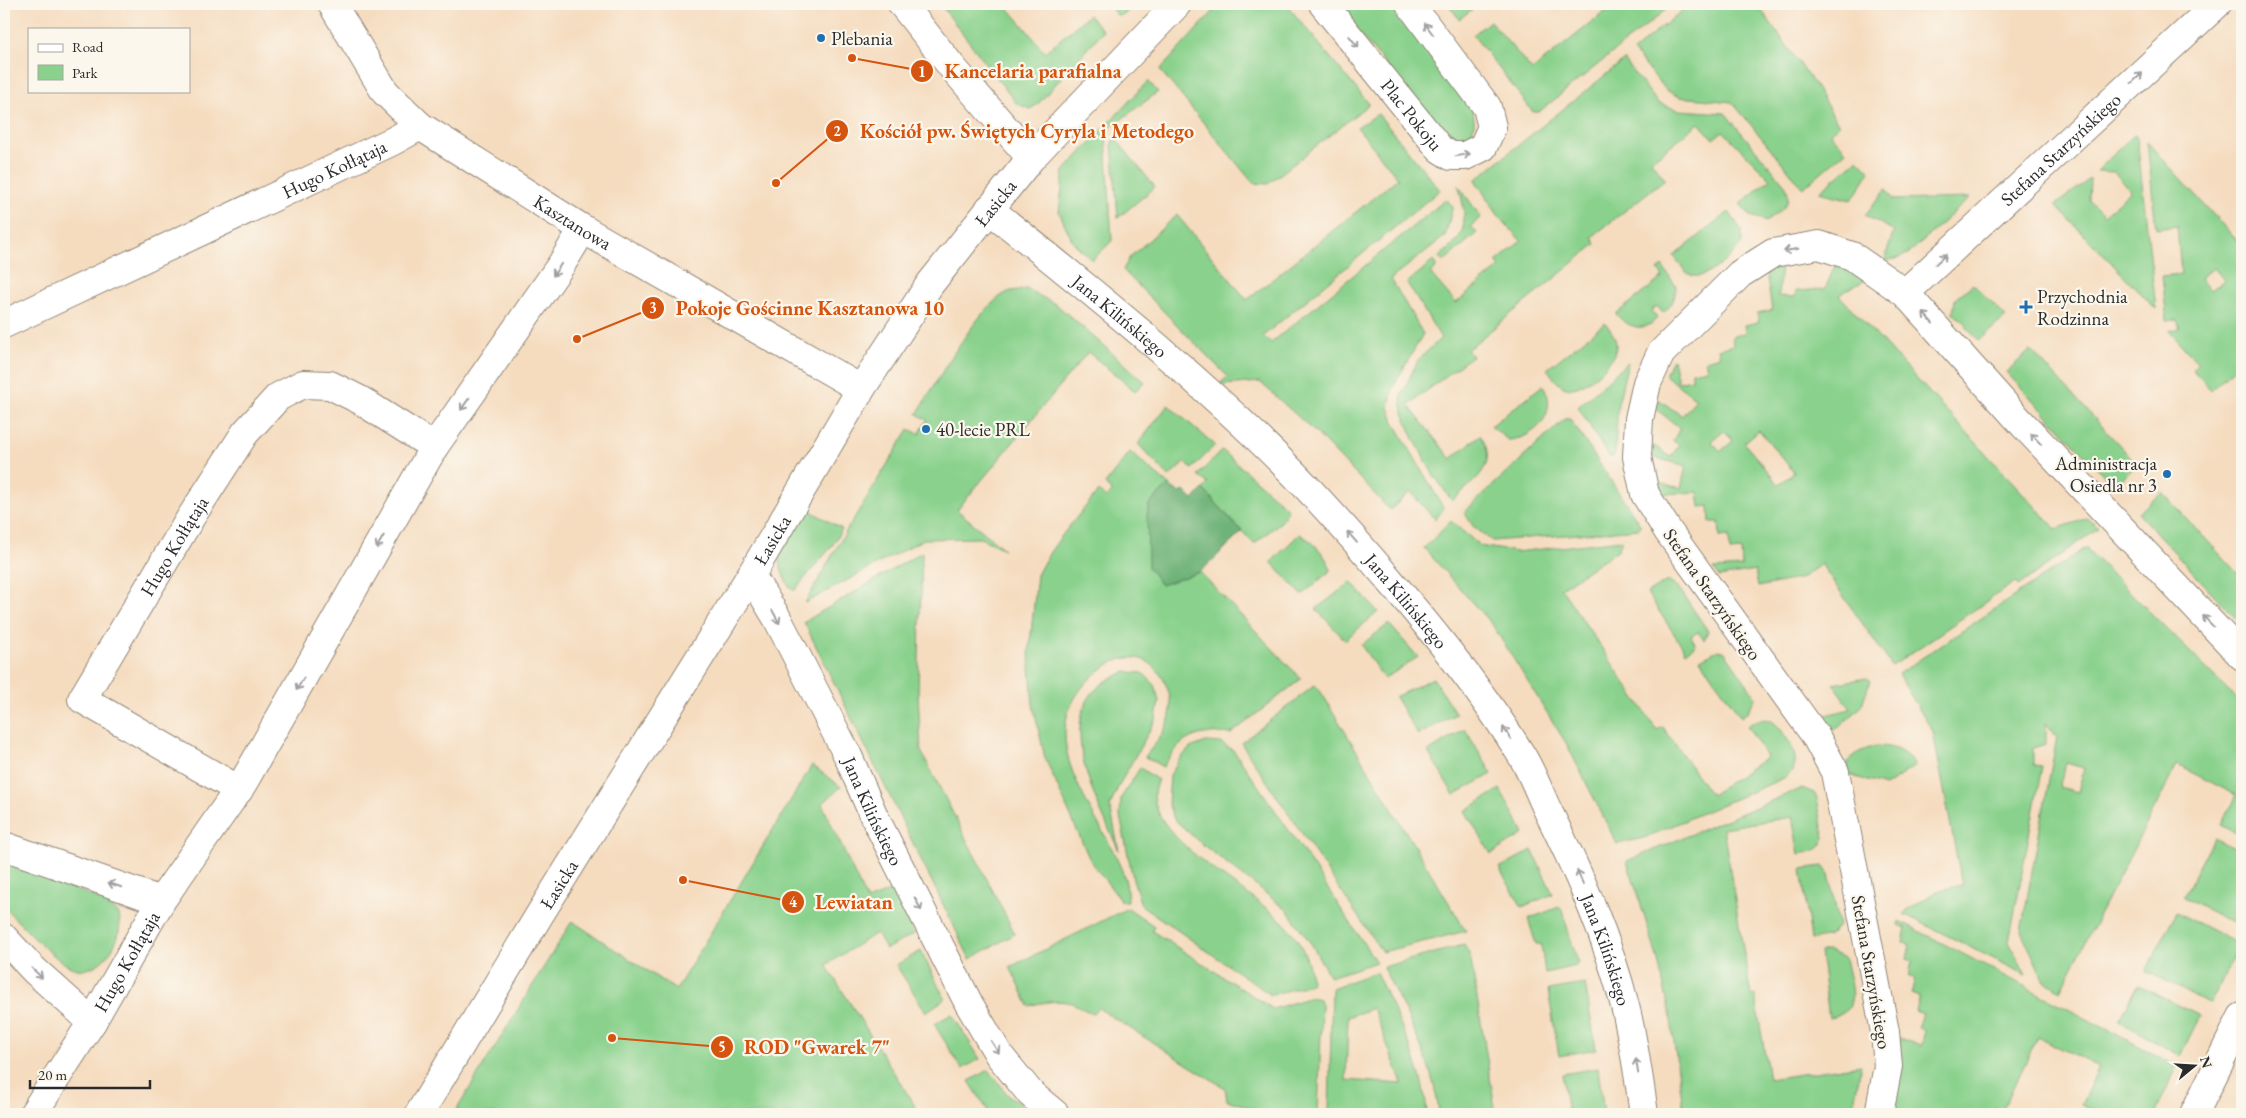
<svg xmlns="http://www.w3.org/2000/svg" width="2246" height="1118" viewBox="0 0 2246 1118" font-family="'EB Garamond',serif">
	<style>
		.green { fill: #89d18c; stroke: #5a7e5c; fill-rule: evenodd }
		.forest { fill: #6eb378; stroke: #4c6f52 }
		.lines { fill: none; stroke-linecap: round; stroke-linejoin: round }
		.minor-casing { stroke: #908475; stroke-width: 30 }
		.minor { stroke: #fff; stroke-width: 28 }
		.oneway { stroke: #a0a0a0 }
		.poi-dot { fill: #1f6fb2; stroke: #fbf7ec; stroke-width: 2 }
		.labels { text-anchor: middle; stroke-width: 4.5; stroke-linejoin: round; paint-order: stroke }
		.poi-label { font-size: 19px; fill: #2b2b2b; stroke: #fbf7ec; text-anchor: start }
		.street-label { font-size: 19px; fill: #2b2b2b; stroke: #fbf7ec }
		.leader { fill: none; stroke: #d5540f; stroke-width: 2 }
		.callout-dot { fill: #d5540f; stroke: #fbf7ec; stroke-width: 2 }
		.mark-label { font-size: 15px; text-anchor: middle; font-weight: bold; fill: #fff }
		.callout-label { font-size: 20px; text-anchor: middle; font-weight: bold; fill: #d5540f; stroke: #fbf7ec; stroke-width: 4.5; stroke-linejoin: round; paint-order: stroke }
	</style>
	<rect width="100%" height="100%" fill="#fbf7ec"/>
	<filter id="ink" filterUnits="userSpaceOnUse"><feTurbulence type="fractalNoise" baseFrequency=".02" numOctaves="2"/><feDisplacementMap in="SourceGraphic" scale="10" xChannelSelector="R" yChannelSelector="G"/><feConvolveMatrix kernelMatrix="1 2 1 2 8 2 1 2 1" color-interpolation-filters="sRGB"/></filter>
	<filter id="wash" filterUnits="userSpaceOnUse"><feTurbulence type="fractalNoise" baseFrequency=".0096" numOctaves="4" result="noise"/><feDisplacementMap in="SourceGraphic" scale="20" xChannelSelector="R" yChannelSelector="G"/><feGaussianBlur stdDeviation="1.12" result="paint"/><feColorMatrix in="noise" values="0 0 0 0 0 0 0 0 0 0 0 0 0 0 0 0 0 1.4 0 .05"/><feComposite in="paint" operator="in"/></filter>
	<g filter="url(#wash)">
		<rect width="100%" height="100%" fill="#f5dcbf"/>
		<g class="green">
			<polygon points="940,4 1005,4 1045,52 1089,15 1103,31 1038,104 1030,109 1016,103"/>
			<polygon points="1108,4 1135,4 1126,13 1118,16"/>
			<polygon points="1220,4 1286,4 1369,104 1268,184 1253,183 1160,70"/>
			<path d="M1334 4H1391L1473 112C1477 130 1471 140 1453 144Z"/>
			<polygon points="1448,4 1480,4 1459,19"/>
			<polygon points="1615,4 1673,4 1539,112 1533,112 1473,35 1490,21 1532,70"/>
			<polygon points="1690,4 1757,4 1810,78 1839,125 1830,133 1846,151 1803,188 1732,102 1680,97 1666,90 1633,51"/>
			<path d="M1624 60 1658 103 1678 110 1725 113 1786 186C1793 206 1781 209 1767 221L1751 216 1740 204 1770 179 1723 131 1713 139 1699 123 1651 161 1665 179 1592 237 1596 244 1467 350 1472 356 1408 405 1451 459 1480 435C1501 466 1473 481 1452 501L1433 474 1414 439 1403 413 1401 396 1418 360 1441 338 1407 283 1433 261 1437 267 1430 273 1456 303 1500 267 1496 262 1521 241 1498 215 1475 180Z"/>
			<polygon points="1148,81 1158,92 1111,127 1106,136 1112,241 1092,260 1073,242 1059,212 1064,171"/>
			<polygon points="1378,114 1440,190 1263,336 1271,343 1445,200 1448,201 1453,206 1445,236 1391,279 1423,334 1393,387 1389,407 1394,422 1444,509 1435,519 1410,492 1390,510 1316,433 1260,382 1223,385 1220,383 1228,377 1123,270 1130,257 1177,215 1247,300 1398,178 1357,127"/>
			<polygon points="2133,135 2137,138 2156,309 2055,205 2090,179 2089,200 2104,215 2131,191 2114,172 2097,171"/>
			<polygon points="1115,138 1155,187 1118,218 1112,143"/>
			<path d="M2147 142 2242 246V361L2211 390 2192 369 2198 363 2169 331 2180 328 2177 320 2167 321 2162 276 2181 274 2177 226 2156 229ZM2214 268 2224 280 2210 291 2200 278Z"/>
			<polygon points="1858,159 1870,171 1852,200 1819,192"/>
			<path d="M1458 185 1481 217 1471 226 1477 233 1443 262 1439 257C1445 252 1452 246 1457 240 1469 226 1463 201 1458 185Z"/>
			<polygon points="1886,189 1893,200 1970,198 1909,253 1900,258 1884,261 1894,231 1865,215"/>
			<path d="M1729 212 1742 231V243C1735 254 1708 279 1694 276 1685 274 1679 263 1674 256Z"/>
			<path d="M1837 261 1865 280 1839 295 2056 529 2088 518 2098 528 2018 586 2015 582 1892 666 1821 564 1802 578 1758 587 1755 571 1719 577 1714 569 1742 567 1741 550 1730 551 1729 536 1720 537 1719 522H1710L1709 506 1700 507 1698 492 1662 494 1658 482 1681 488 1686 466 1652 457 1653 445 1671 457 1679 445 1673 441 1680 428 1656 409 1658 399 1682 416 1696 399 1665 375 1673 359 1678 382 1692 379V372L1707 369 1705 360 1720 356 1718 349 1733 345 1732 336 1745 334 1744 325 1759 322 1757 313 1772 310 1766 273 1781 265 1778 296 1795 297 1796 291 1825 289ZM1724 430 1733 441 1721 451 1711 441ZM1759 430 1794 472 1779 485 1744 443Z"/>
			<path d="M1662 266 1676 286C1675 299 1673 304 1663 313L1657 306 1651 311 1657 318C1645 334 1627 327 1616 314L1663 277 1658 270Z"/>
			<polygon points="1973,284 2006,317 1979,340 1965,327 1967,325 1953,313 1955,299"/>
			<path d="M1027 289 1057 305 1145 382 1135 391 1088 352 957 510 1004 549 980 538 924 539 805 603 845 533 909 429 919 434 927 420 917 414C935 385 978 305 1008 292 1013 290 1021 290 1027 289Z"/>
			<path d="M1605 323C1610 329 1617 338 1616 347 1615 363 1582 392 1566 388 1557 385 1553 376 1547 369Z"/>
			<polygon points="2031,350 2137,464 2115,487 2006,372"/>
			<polygon points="1628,362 1618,404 1615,453 1613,457 1609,457 1578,407"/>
			<path d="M1543 385C1560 412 1535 439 1508 440L1491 426Z"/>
			<polygon points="1168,405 1215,445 1192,469 1185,462 1169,477 1138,444"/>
			<polygon points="1565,419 1570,419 1641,526 1638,529 1492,541 1473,526 1464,512"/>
			<polygon points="1222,450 1288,509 1282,521 1254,544 1203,489 1208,484 1198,475"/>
			<path d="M1130 452 1169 485 1149 504 1148 567 1161 585 1200 572 1301 679 1231 734C1196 731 1182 736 1163 767L1145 757C1153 746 1164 734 1168 722 1173 710 1171 696 1166 685 1141 625 1074 677 1066 721 1057 775 1109 829 1125 879 1127 885 1127 894 1128 901H1121L1090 860 1045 758 1033 705 1029 653 1037 575C1052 544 1077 517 1099 491L1106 498 1112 492 1105 484Z"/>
			<polygon points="2162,492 2242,578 2242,625 2138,513"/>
			<path d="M799 504 842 529 832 546 794 591C783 583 778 561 780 548 783 533 793 517 799 504Z"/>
			<path d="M1451 521 1480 546 1516 552 1622 540 1618 550 1561 588 1657 730 1663 727 1711 795 1767 757 1747 726C1767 712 1776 721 1787 739 1792 746 1796 755 1795 764 1794 770 1790 773 1786 777L1644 838 1617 844 1566 743 1493 626 1424 548Z"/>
			<path d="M1299 534C1315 542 1325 554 1331 570L1302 595 1271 562Z"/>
			<path d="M2086 548 2242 704V836L2221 825 2236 795 2177 765 2060 991 2044 980 2021 931 2057 737 2046 723V744L2033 748V765L2042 766 2009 942 2026 975 1904 914 1907 910 1937 891 1962 885 1933 732 1898 674ZM2066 763 2084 768 2078 792 2059 787Z"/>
			<polygon points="922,552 918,693 921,751 1015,934 970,959 804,622"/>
			<polygon points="1667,581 1678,587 1708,631 1704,640 1698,632 1691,636 1696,645 1686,652 1647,593"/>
			<polygon points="1351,582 1378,612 1345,640 1316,609"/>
			<polygon points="1389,624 1418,657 1384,679 1361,645"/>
			<polygon points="1718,650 1725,652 1756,697 1748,711 1741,717 1700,659"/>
			<path d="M1126 672 1143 673 1155 685 1159 701 1156 719 1119 785 1110 806 1119 851C1095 798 1041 699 1126 672Z"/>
			<polygon points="1433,678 1456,714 1418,735 1395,697"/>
			<polygon points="1866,678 1870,681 1861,707 1838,728 1830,730 1822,728 1813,718 1851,709 1833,684"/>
			<polygon points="1315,685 1321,692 1466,931 1382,952 1241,743"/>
			<polygon points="1465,729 1492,774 1454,795 1428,752"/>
			<polygon points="1206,742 1221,743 1234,751 1301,848 1376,962 1330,977 1312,945 1287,910 1198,841 1174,819 1168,804 1170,775 1179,760 1190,748"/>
			<path d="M1875 746C1893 746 1905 750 1915 766L1885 786 1849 775 1846 771 1849 760 1859 752Z"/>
			<polygon points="812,765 841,787 822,804 867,901 895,888 914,934 886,949 876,933 826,965 920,1114 454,1114 572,921 676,990"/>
			<path d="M1140 768 1158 780C1130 834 1266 896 1291 931 1303 947 1311 964 1311 984L1271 995 1141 905 1133 879 1120 816 1121 798Z"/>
			<polygon points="1802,788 1814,793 1817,798 1824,838 1823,845 1814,851 1799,854 1792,817 1723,828 1751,996 1755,995 1769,1079 1861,1065 1852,1114 1684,1114 1670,1013 1657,957 1627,861"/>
			<polygon points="1500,789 1524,834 1491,854 1465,811"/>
			<polygon points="2214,838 2242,852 2242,928 2183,897"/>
			<polygon points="1532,850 1553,894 1522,907 1499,868"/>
			<path d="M4 859 104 901 119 914C122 929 117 944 107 956 101 964 88 971 77 969 58 966 18 921 4 907Z"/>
			<polygon points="1823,866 1829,874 1839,925 1829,936 1811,940 1801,869"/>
			<polygon points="1559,907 1562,910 1578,963 1576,966 1545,973 1541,944 1536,944 1528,919"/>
			<path d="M1128 908 1154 926 1152 931 1273 1009 1311 997 1319 999 1322 1005 1318 1114H1270L1227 1100 1225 1088 1098 1008 1093 1013C1085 1011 1081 1007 1074 1004 1063 999 1041 1002 1029 1006L1010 967Z"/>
			<polygon points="2176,912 2240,945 2210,1004 2146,971"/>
			<polygon points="1900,921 2177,1066 2155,1114 2101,1114 2081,1105 2099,1067 2038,1037 2002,1111 1995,1107 1991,1114 1891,1114 1896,1037 1921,1046 1925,1031 1918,1028 1923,1014 1915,1011 1919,997 1911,994 1915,978 1909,977 1912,961 1907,959 1910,945 1903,942 1906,928 1899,925"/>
			<path d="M1464 945 1470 955 1496 1114H1439C1434 1062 1405 1013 1383 967Z"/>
			<polygon points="921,951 945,999 926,1012 896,965"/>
			<path d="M1828 951 1845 958C1849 983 1864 1012 1829 1018L1820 952Z"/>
			<path d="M1376 972C1396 1017 1424 1065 1427 1114L1329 1112 1332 988ZM1373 1008 1402 1083V1084L1346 1080 1348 1017Z"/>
			<polygon points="1585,984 1596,1049 1559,1056 1548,990"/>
			<polygon points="2138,985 2200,1016 2180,1056 2119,1021"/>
			<polygon points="952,1014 980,1059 962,1069 934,1024"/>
			<polygon points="1598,1068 1604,1114 1568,1114 1562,1074"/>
			<polygon points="989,1070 1007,1094 1034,1114 983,1114 988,1111 969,1081"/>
		</g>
		<polygon class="forest" points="1169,485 1180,493 1184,491 1193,500 1203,489 1242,532 1200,572 1161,585 1148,567 1147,515 1149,504"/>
	</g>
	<g filter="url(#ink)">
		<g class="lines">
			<g class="minor-casing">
				<g id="minor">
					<path id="s1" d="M332 4 385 92 420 126 583 229 861 389"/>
					<polyline points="902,4 952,67 1031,158"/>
					<path id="s2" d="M1323 4 1440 149 1451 156H1465L1483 147 1492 127 1487 107 1410 4"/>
					<path id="s3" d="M989 209C1094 293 1200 378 1294 474 1330 511 1364 550 1398 590 1443 643 1486 697 1522 756 1533 774 1540 795 1549 813 1580 876 1608 939 1625 1006 1634 1042 1639 1078 1644 1114"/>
					<path id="s4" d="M1905 293 2217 4"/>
					<path id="s5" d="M4 324 393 141 420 126"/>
					<path id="s6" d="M751 575 777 618 848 756 873 814 969 1004 999 1055 1031 1094 1055 1114"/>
					<path id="s7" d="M239 790 82 699 191 517 245 433 278 397 303 384 330 385 360 400 434 447"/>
					<polyline points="4,846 161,901"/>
					<polyline points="4,938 34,970 92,1022"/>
					<path id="s8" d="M33 1114 92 1022 161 901 243 783 434 447 561 265 583 229"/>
					<path id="s9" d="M419 1114 540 914 751 575 861 389 930 284 1031 158 1177 4"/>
					<polyline points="1879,1114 1888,1066 1885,1032 1835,772 1815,735 1668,531 1645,494 1637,457 1639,419 1647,383 1661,353 1740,274 1773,253 1819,245 1852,256 1905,293 2018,419 2242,656"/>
					<polyline points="2194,1114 2242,1017"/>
				</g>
			</g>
			<use href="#minor" class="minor"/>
		</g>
		<defs><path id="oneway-shaft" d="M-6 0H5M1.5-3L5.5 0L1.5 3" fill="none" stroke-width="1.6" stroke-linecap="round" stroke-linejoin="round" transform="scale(1.25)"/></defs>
		<g class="oneway">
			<use href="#oneway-shaft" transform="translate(1429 29) rotate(-127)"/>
			<use href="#oneway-shaft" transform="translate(1354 42) rotate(51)"/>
			<use href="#oneway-shaft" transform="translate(2137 78) rotate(-43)"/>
			<use href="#oneway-shaft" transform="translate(1463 155) rotate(-9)"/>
			<use href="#oneway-shaft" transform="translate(1791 250) rotate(170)"/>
			<use href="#oneway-shaft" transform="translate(1941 259) rotate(-43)"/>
			<use href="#oneway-shaft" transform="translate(557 270) rotate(124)"/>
			<use href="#oneway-shaft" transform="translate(1928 318) rotate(-132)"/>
			<use href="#oneway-shaft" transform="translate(465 404) rotate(125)"/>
			<use href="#oneway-shaft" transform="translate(2036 439) rotate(-133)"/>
			<use href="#oneway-shaft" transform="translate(1352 537) rotate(-131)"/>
			<use href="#oneway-shaft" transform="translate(380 542) rotate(120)"/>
			<use href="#oneway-shaft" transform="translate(776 617) rotate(61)"/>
			<use href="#oneway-shaft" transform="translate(2208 621) rotate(-134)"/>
			<use href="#oneway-shaft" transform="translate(300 684) rotate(120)"/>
			<use href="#oneway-shaft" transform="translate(1507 733) rotate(-124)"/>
			<use href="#oneway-shaft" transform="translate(1580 877) rotate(-112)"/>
			<use href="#oneway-shaft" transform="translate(115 885) rotate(-161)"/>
			<use href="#oneway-shaft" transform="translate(918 904) rotate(63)"/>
			<use href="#oneway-shaft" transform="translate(37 973) rotate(43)"/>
			<use href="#oneway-shaft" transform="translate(995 1047) rotate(57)"/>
			<use href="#oneway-shaft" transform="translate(1637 1066) rotate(-99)"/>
		</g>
	</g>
	<g class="poi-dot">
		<circle cx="821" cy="38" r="5"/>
		<path d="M2023.5 299.5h5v5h5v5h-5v5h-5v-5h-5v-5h5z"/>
		<circle cx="926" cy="429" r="5"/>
		<circle cx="2167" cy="474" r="5"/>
	</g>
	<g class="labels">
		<g class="poi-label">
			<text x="831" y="45">Plebania</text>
			<text x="2037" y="303">Przychodnia<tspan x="2037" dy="22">Rodzinna</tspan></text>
			<text x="936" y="436">40-lecie PRL</text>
			<text x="2157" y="470" text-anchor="end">Administracja<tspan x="2157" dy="22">Osiedla nr 3</tspan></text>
		</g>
		<g class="street-label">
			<text dy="7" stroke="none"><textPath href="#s2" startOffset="142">Plac Pokoju</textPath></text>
			<text dy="7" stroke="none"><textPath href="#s4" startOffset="212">Stefana Starzyńskiego</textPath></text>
			<text dy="7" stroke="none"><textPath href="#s5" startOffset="365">Hugo Kołłątaja</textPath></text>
			<text dy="7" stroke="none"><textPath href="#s9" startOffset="1079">Łasicka</textPath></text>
			<text dy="7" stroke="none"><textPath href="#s1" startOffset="332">Kasztanowa</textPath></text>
			<text dy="7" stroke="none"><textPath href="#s3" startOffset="169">Jana Kilińskiego</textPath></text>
			<text dy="7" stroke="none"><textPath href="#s9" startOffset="674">Łasicka</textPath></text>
			<text dy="7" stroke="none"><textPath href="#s7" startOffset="360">Hugo Kołłątaja</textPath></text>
			<text transform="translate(1713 594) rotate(55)" y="7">Stefana Starzyńskiego</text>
			<text dy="7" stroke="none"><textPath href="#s3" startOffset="574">Jana Kilińskiego</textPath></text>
			<text dy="7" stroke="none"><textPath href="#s6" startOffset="266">Jana Kilińskiego</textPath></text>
			<text dy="7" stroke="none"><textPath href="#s9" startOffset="269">Łasicka</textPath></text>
			<text dy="7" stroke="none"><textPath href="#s3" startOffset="979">Jana Kilińskiego</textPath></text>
			<text dy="7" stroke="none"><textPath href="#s8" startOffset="179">Hugo Kołłątaja</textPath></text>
			<text transform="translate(1872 972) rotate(80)" y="7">Stefana Starzyńskiego</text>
		</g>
	</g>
	<path class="leader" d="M852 58L922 71M776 183L837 131M577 339L653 308M683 880L793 902M612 1038L722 1047"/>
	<g class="callout-dot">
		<circle cx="852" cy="58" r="5"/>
		<circle cx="776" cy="183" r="5"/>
		<circle cx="577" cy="339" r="5"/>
		<circle cx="683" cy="880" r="5"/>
		<circle cx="612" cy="1038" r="5"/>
		<circle cx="922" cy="71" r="12"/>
		<circle cx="837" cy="131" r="12"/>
		<circle cx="653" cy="308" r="12"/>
		<circle cx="793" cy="902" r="12"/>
		<circle cx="722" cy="1047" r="12"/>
	</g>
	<g class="mark-label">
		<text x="922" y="77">1</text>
		<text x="837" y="136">2</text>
		<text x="653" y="313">3</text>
		<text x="793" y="907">4</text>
		<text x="722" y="1052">5</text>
	</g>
	<g class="callout-label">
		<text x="1033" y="78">Kancelaria parafialna</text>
		<text x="1027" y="138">Kościół pw. Świętych Cyryla i Metodego</text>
		<text x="810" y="315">Pokoje Gościnne Kasztanowa 10</text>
		<text x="854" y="909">Lewiatan</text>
		<text x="817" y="1054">ROD "Gwarek 7"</text>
	</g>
	<rect width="2246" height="1118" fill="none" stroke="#fbf7ec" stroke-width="20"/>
	<rect x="28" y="28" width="162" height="65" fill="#fbf7ec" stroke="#a8a59f"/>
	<rect x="38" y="44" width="25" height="8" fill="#ffffff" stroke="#a8a59f"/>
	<text x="72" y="52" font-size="15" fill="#2b2b2b">Road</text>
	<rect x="38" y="65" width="25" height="15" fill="#89d18c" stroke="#a8a59f"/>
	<text x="72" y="78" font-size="15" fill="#2b2b2b">Park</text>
	<g transform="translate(2194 1066) rotate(72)" stroke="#fbf7ec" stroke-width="4" paint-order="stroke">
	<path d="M0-4L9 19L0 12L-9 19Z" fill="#2b2b2b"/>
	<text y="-8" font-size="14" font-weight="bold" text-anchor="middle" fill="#2b2b2b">N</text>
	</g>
	<path d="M30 1080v8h120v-8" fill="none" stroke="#2b2b2b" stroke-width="2.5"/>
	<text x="38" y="1080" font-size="15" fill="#2b2b2b" stroke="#fbf7ec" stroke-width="4" paint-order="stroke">20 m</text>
</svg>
